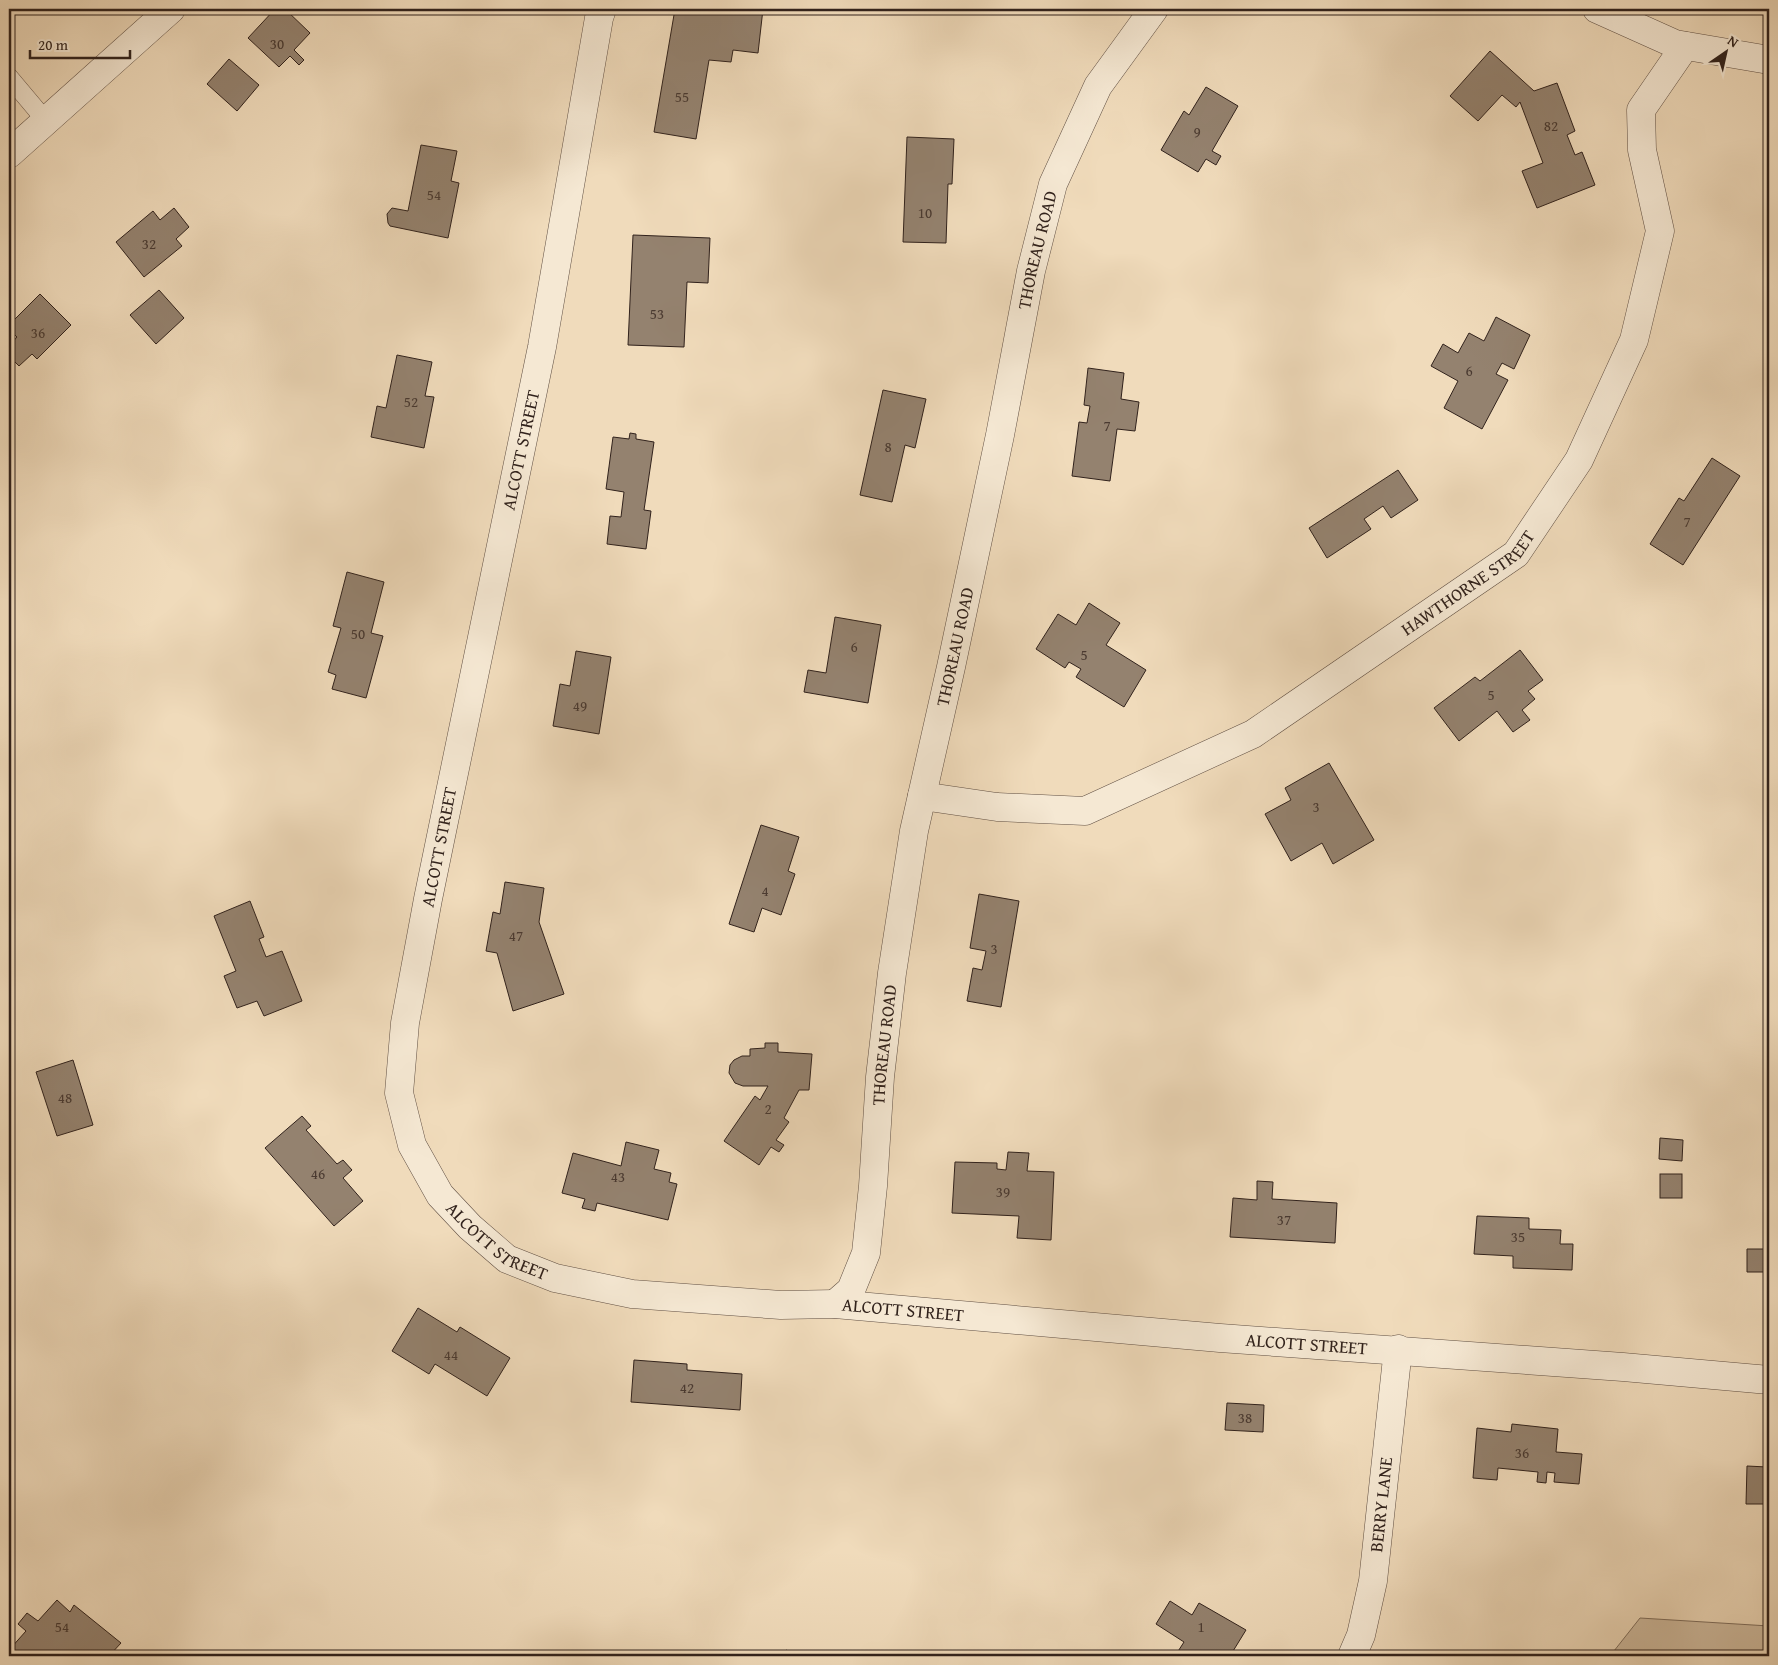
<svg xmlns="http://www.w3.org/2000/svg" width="1778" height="1665" viewBox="0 0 1778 1665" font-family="'Gentium Book Plus',serif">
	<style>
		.green { fill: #d0bca0; stroke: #806f5e }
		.building { fill: #94826f; stroke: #31221c }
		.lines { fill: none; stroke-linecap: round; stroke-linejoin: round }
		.service-casing { stroke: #615044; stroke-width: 19 }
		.minor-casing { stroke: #615044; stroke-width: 29 }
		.service { stroke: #f5e8d3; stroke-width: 18 }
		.minor { stroke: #f5e8d3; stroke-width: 28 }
		.labels { text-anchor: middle; stroke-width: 4; stroke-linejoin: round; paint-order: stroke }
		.number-label { font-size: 15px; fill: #4a3a31 }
		.street-label { font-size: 18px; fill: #31221c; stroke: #f5e8d3 }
	</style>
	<rect width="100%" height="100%" fill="#f0dbbb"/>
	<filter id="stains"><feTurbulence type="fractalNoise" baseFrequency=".004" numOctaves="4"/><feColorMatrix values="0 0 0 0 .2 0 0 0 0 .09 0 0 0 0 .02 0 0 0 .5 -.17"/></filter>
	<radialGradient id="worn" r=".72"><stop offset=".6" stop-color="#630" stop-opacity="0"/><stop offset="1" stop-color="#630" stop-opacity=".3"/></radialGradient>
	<polygon class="green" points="1640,1618 1769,1626 1769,1656 1610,1656"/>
	<g class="building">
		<polygon points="275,9 285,9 310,33 294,50 304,60 299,65 290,56 279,67 248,38"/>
		<polygon points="675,9 763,9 758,53 733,50 731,62 709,60 696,139 654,132"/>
		<polygon points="1490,51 1534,91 1557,83 1575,131 1567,135 1575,155 1582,152 1595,185 1537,208 1522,171 1543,163 1520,102 1516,107 1502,95 1478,121 1450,96"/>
		<polygon points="229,59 259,85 237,111 207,84"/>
		<polygon points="1206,87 1238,106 1212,151 1221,156 1216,165 1206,159 1198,172 1161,150 1184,111 1189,115"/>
		<polygon points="907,137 954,139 952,184 948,184 946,243 903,242"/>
		<polygon points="421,145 457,151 451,181 459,183 448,238 390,226 388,223 387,214 392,208 408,211"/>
		<polygon points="174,208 189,227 176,239 182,246 144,277 116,242 153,211 160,220"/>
		<polygon points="633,235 710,238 708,283 687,282 684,347 628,345"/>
		<polygon points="159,290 184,318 156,344 130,315"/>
		<polygon points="40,294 71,325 37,359 32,354 19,366 9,356 9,346 17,337 9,329 9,325"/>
		<polygon points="1496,317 1530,335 1514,369 1502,363 1496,374 1508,380 1482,429 1444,408 1458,381 1431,366 1443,344 1458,353 1469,333 1484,341"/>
		<polygon points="397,355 432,362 425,396 434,397 424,448 371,437 377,406 386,408"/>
		<polygon points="1088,368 1124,373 1121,399 1139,402 1135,431 1117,429 1110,481 1072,476 1079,422 1087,423 1090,406 1084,405"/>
		<polygon points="883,390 926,399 915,448 905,445 892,502 860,495"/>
		<polygon points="630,433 636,434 636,439 654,442 644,510 651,511 646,549 607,544 610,516 621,517 624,492 606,489 613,437 629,439"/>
		<polygon points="1712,458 1740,476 1683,565 1650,544 1679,498 1684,501"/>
		<polygon points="1398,470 1418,500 1391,518 1383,506 1364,519 1371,529 1327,558 1309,528"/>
		<polygon points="347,572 384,582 371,633 383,636 366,698 332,689 336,675 328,672 341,628 333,626"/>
		<polygon points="1089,603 1120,623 1106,645 1146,670 1124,707 1076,677 1081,669 1069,662 1065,668 1036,649 1058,614 1076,625"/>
		<polygon points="835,617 881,625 868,703 804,692 808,670 826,673"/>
		<polygon points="1520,650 1543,680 1528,691 1535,699 1522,710 1530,720 1513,732 1497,711 1459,741 1434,708 1475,677 1480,681"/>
		<polygon points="576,651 611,657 599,734 553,726 560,684 570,686"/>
		<polygon points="1329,763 1374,840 1333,864 1322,843 1291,861 1265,814 1291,800 1285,788"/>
		<polygon points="761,825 799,837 788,871 795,874 781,915 762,908 754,932 729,924"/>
		<polygon points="505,882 544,888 539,922 564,994 513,1011 497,953 486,951 493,912 500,914"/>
		<polygon points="979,894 1019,901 1001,1007 967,1001 973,968 982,970 986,951 970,948"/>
		<polygon points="250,901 264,937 259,939 266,957 282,951 302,1001 264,1016 257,1001 237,1008 224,976 236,971 214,916"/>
		<polygon points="765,1043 778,1043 778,1052 812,1054 809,1090 799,1090 784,1118 789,1122 776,1140 784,1145 779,1152 771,1147 759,1165 724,1141 755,1096 760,1100 768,1086 743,1086 735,1083 729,1073 730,1065 734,1060 742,1056 750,1056 750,1049 765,1048"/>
		<polygon points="73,1060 93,1125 57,1136 36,1072"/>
		<polygon points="302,1116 311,1126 306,1130 337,1164 343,1160 352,1170 343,1178 363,1201 334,1226 265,1148"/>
		<polygon points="1660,1138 1683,1140 1682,1161 1659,1159"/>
		<polygon points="626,1142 659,1150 654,1169 671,1173 669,1182 677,1184 668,1220 597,1203 595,1211 582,1208 585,1199 562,1193 573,1153 621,1166"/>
		<polygon points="1008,1152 1029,1153 1027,1171 1054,1172 1051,1240 1017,1238 1019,1216 952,1213 955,1162 997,1163 997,1169 1006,1170"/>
		<rect x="1660" y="1174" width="22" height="24"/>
		<polygon points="1257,1181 1273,1182 1272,1199 1337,1203 1335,1243 1230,1237 1233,1198 1257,1200"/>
		<polygon points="1477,1216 1529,1218 1529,1229 1561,1230 1560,1244 1573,1244 1572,1270 1513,1268 1513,1256 1474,1254"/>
		<polygon points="1765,1241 1769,1241 1769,1285 1764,1285 1764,1272 1747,1272 1747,1249 1765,1249"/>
		<polygon points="418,1308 457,1332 460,1327 510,1358 487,1396 435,1364 429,1374 392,1351"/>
		<polygon points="634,1360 687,1364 687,1370 742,1374 740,1410 631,1402"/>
		<polygon points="1227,1403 1264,1405 1263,1432 1225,1430"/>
		<polygon points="1512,1424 1558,1429 1556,1452 1582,1454 1579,1484 1554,1482 1555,1473 1547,1472 1546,1483 1537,1482 1538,1472 1498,1468 1497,1480 1473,1478 1477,1428 1511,1432"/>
		<polygon points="1767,1460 1769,1460 1769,1504 1746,1504 1747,1466 1767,1467"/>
		<polygon points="57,1600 70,1612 74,1605 121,1643 109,1656 9,1656 9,1648 10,1649 26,1631 18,1624 27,1613 38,1621"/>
		<polygon points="1170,1601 1192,1615 1199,1603 1246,1630 1230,1656 1175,1656 1184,1642 1156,1624"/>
		<polygon points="786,1650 798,1656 783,1656"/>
	</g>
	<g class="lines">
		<g class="service-casing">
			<polyline id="service" points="9,77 46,121"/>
		</g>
		<g class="minor-casing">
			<g id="minor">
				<path id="s1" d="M602 9 599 18 542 347 428 899 405 1023 399 1093 412 1145 440 1195 470 1227 507 1259 555 1278 632 1294 781 1305 835 1304 1220 1338 1623 1367 1769 1380"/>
				<polyline points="1597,9 1675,44 1769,60"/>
				<polyline points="9,154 171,9"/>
				<path id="s2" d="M922 796 997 807 1085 811 1253 734 1516 554 1579 460 1634 340 1660 231 1642 150 1641 110 1685 46"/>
				<path id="s3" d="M835 1304 851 1290 866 1253 873 1186 880 1077 892 973 914 831 951 667 1000 435 1031 271 1053 184 1098 86 1154 9"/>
				<path id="s4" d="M1352 1656 1361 1635 1373 1581 1398 1349"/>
			</g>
		</g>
		<use href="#service" class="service"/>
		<use href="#minor" class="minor"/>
	</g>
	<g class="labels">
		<g class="number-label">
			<text x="277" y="49">30</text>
			<text x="682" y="102">55</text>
			<text x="1551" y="131">82</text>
			<text x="1197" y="137">9</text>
			<text x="434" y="200">54</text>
			<text x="925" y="218">10</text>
			<text x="149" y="249">32</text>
			<text x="657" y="319">53</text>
			<text x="38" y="338">36</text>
			<text x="1469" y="376">6</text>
			<text x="411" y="407">52</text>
			<text x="1107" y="431">7</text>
			<text x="888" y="452">8</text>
			<text x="1687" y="527">7</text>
			<text x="358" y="639">50</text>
			<text x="854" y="652">6</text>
			<text x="1084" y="660">5</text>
			<text x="1491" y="700">5</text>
			<text x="580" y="711">49</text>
			<text x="1316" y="812">3</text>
			<text x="765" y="896">4</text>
			<text x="516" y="941">47</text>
			<text x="994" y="954">3</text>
			<text x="65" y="1103">48</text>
			<text x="768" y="1114">2</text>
			<text x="318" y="1179">46</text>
			<text x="618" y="1182">43</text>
			<text x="1003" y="1197">39</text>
			<text x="1284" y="1225">37</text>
			<text x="1518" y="1242">35</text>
			<text x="451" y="1360">44</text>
			<text x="687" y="1393">42</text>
			<text x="1245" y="1423">38</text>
			<text x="1522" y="1458">36</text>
			<text x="62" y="1632">54</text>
			<text x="1201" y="1632">1</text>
		</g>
		<g class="street-label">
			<text dy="6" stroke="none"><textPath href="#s3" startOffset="1080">THOREAU ROAD</textPath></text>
			<text transform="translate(521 450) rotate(-78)" y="6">ALCOTT STREET</text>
			<text dy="6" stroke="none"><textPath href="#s2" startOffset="612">HAWTHORNE STREET</textPath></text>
			<text dy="6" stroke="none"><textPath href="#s3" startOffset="675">THOREAU ROAD</textPath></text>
			<text transform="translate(439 847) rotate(-79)" y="6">ALCOTT STREET</text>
			<text dy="6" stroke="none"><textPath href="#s3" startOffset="270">THOREAU ROAD</textPath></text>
			<text dy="6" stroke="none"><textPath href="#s1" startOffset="1289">ALCOTT STREET</textPath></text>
			<text dy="6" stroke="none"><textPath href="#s1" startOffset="1709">ALCOTT STREET</textPath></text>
			<text dy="6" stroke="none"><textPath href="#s1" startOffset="2114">ALCOTT STREET</textPath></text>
			<text dy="6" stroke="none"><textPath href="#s4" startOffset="155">BERRY LANE</textPath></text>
		</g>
	</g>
	<rect width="1778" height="1665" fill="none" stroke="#f0dbbb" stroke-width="30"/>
	<rect x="10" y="10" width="1758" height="1645" fill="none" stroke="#31221c" stroke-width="2.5"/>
	<rect x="15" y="15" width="1748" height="1635" fill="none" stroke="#31221c"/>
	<g transform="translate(1726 52) rotate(34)" stroke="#f5e8d3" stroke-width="4" paint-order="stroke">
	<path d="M0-4L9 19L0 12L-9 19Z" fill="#31221c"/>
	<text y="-8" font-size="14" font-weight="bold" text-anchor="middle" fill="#31221c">N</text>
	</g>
	<path d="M30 50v8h100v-8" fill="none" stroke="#31221c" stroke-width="2.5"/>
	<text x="38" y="50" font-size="15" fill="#31221c" stroke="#f5e8d3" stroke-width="4" paint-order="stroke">20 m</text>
	<rect width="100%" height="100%" filter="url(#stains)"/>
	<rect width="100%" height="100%" fill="url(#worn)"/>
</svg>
